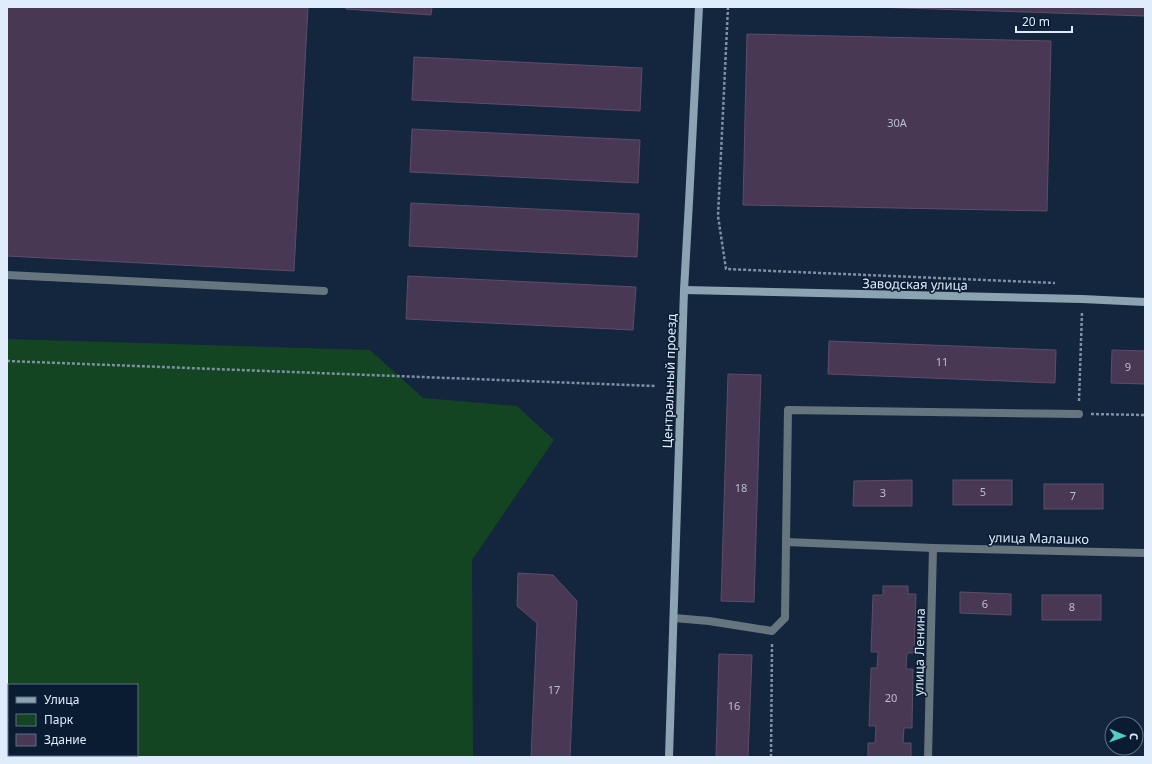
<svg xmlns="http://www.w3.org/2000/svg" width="1152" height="764" viewBox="0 0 1152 764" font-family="'Noto Sans',sans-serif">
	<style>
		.green { fill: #134522; fill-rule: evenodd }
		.building { fill: #493853; stroke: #5d4c68 }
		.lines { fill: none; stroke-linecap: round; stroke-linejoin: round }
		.path { stroke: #7f8fa1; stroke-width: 2.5; stroke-dasharray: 3 2; stroke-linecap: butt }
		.lane { stroke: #67767e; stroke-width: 8 }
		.secondary { stroke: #8ca4b2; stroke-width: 8 }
		.labels { text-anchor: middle; stroke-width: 3; stroke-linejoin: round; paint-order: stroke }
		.number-label { font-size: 11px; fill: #babfd1 }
		.street-label { font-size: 13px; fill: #dfecfb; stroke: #091c32 }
	</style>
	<rect width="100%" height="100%" fill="#13263d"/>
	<path class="green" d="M7 339 370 350 423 398 517 406 554 440 472 560 473 757H7ZM9 685H137V755H9Z"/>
	<g class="building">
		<polygon points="7,7 308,7 294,271 7,256"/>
		<polygon points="346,7 432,7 431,15 346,9"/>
		<polygon points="874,7 1145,7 1145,16"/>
		<polygon points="747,34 1051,41 1047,211 743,205"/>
		<polygon points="414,57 642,68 640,111 412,100"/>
		<polygon points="412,129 640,140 638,183 410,172"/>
		<polygon points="411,203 639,214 637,257 409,246"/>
		<polygon points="408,276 636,287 633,330 406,319"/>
		<polygon points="829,341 1056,350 1055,383 828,374"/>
		<polygon points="1112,350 1145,351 1145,384 1111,383"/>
		<polygon points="728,374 761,375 754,602 721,601"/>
		<polygon points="912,480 912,506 853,506 854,481"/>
		<rect x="953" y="480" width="59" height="25"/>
		<rect x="1044" y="484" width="59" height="25"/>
		<polygon points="518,573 553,575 577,601 570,757 531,757 537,623 517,606"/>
		<polygon points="883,586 908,586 908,594 916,594 914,653 907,653 906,669 913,669 912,728 904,728 903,743 911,743 911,757 868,757 868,743 875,743 876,726 869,726 871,668 877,668 878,652 871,652 873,595 883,595"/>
		<polygon points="960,592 1011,594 1011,615 960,613"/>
		<rect x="1042" y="595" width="59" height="25"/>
		<polygon points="719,654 752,655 748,757 716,757"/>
	</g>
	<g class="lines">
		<g class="path">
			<polyline points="728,7 718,216 726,269 1055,283"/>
			<polyline points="7,361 655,386"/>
			<polyline points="1079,401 1082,312"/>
			<polyline points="1091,414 1145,415"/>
			<polyline points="771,757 772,644"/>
		</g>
		<g class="lane">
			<polyline points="7,275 324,291"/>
			<polyline points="786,542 788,410 1079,414"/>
			<polyline points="674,618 709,621 772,631 785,618 786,542 933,548 1145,553"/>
			<polyline points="928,757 933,548"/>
		</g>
		<g class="secondary">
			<polyline points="684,290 1082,299 1145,302"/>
			<polyline points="669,757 684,290 689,202 699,7"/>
		</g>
	</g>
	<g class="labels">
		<g class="number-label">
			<text x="897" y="127">30А</text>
			<text x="942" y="366">11</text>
			<text x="1128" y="371">9</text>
			<text x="741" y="492">18</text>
			<text x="983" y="496">5</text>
			<text x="883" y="497">3</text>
			<text x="1073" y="500">7</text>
			<text x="985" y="608">6</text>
			<text x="1072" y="611">8</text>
			<text x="554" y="694">17</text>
			<text x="891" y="702">20</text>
			<text x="734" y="710">16</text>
		</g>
		<g class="street-label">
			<text transform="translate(915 284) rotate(1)" y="5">Заводская улица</text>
			<text transform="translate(669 381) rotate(-88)" y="5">Центральный проезд</text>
			<text transform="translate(1039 538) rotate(1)" y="5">улица Малашко</text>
			<text transform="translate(919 652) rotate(-89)" y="5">улица Ленина</text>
		</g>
	</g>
	<rect width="1152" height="764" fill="none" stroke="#dfecfb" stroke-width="16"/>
	<rect x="8" y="684" width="130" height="72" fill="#091c32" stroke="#5f6f82"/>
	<rect x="16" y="697" width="20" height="6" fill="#8ca4b2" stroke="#5f6f82"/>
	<text x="44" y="704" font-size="12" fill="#dfecfb">Улица</text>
	<rect x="16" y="714" width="20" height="12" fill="#134522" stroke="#5f6f82"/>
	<text x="44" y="724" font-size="12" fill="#dfecfb">Парк</text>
	<rect x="16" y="734" width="20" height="12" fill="#493853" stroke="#5f6f82"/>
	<text x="44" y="744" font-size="12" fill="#dfecfb">Здание</text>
	<g transform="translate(1124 736) rotate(92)"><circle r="19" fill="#091c32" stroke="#5f6f82"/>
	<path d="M0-3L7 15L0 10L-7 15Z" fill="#54cdc7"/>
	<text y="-6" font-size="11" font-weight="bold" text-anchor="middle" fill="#dfecfb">С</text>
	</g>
	<path d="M1016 26v6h56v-6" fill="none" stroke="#dfecfb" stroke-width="2"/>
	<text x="1022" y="26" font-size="12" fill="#dfecfb" stroke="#091c32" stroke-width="3" paint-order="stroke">20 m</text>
</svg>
